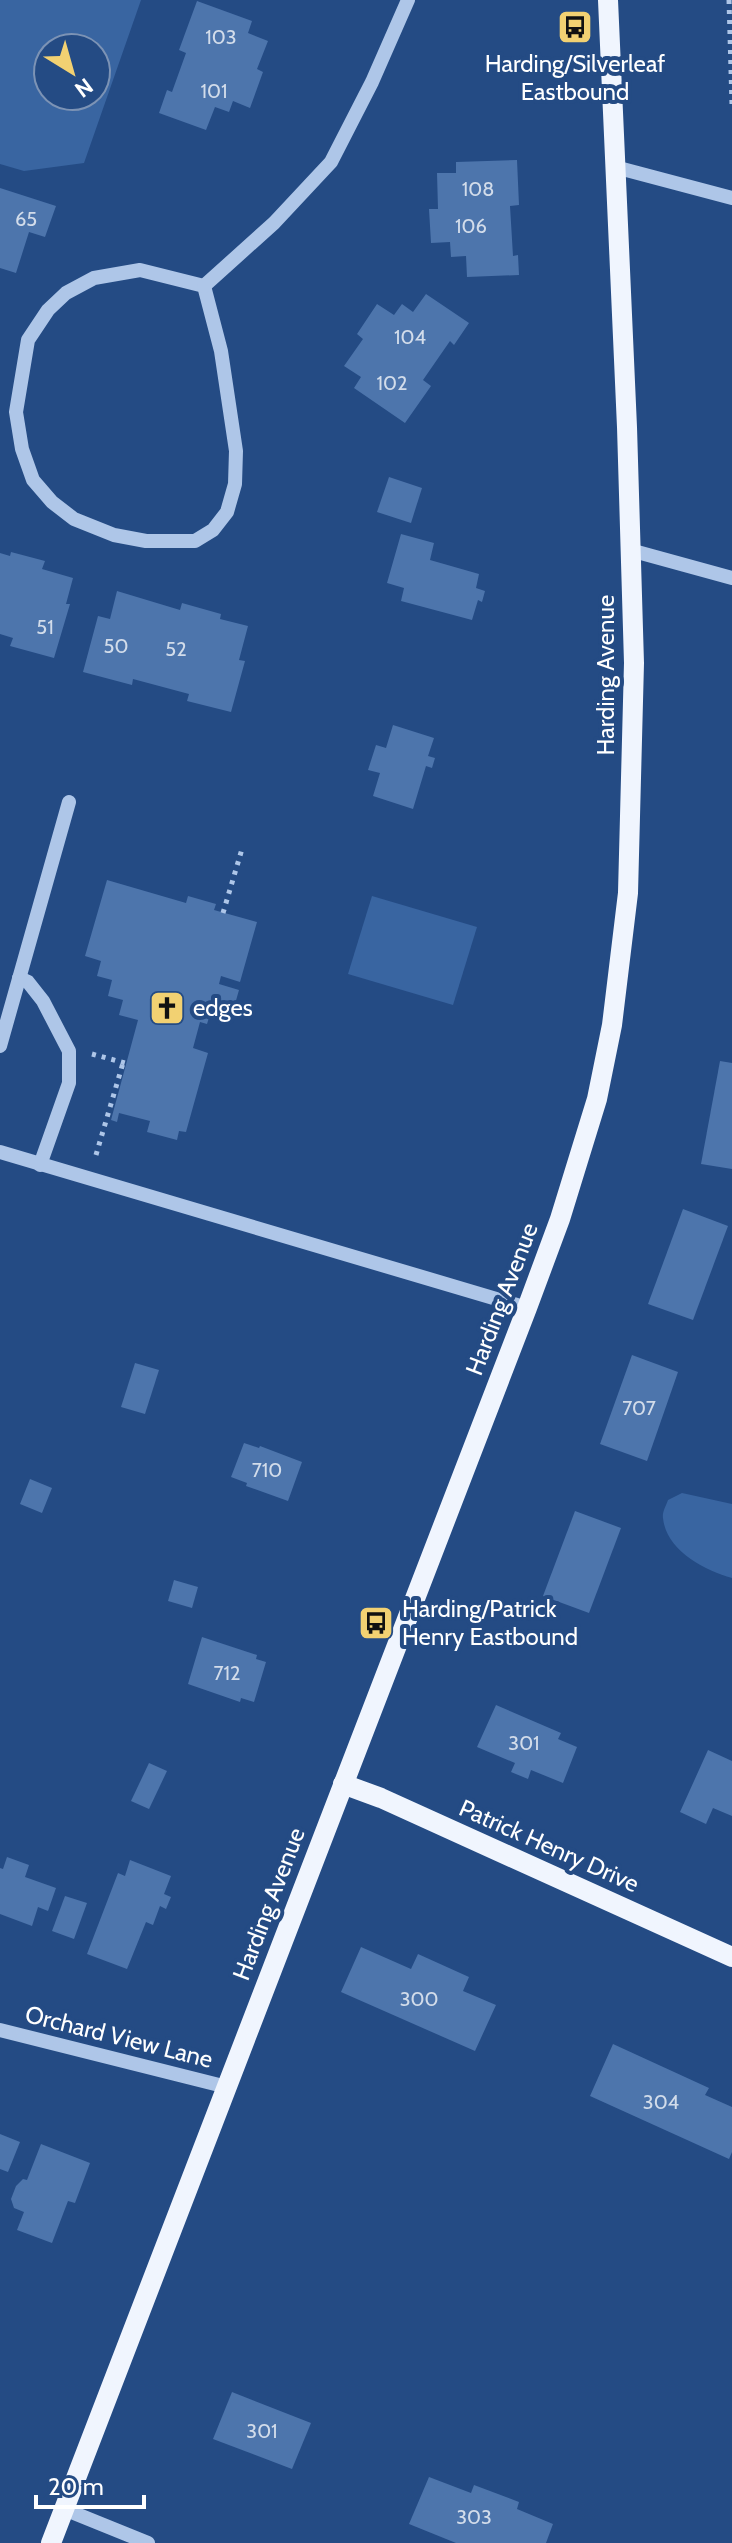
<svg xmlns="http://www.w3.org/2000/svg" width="732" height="2543" viewBox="0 0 732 2543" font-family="Cabin,sans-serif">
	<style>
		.green { fill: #3965a1; fill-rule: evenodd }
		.building { fill: #4d75ac }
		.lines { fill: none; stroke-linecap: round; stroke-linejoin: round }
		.path { stroke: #aec6e8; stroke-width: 5; stroke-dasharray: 4 6; stroke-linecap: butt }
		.minor { stroke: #aec6e8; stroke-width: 14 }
		.major { stroke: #f0f5fe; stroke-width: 20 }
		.labels { text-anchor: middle; stroke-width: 8; stroke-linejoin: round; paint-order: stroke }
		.number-label { font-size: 20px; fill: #d2dcea }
		.poi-label { font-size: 24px; fill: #fff; stroke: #244b84; text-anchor: start }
		.street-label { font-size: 24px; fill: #fff; stroke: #244b84 }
	</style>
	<rect width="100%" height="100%" fill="#244b84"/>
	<g class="green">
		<path d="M0 0H141L84 163 24 171 0 164ZM96 48V96H48V48Z"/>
		<polygon points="372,896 477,927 453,1005 348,974"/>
		<path d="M682 1493 732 1504V1578C704 1570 666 1550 663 1518 662 1512 666 1506 668 1500Z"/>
	</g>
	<g class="building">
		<polygon points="197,1 252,21 248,33 268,41 257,69 263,72 250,108 233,101 229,112 215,107 206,130 159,113 167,90 172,92 186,53 179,50"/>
		<polygon points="517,160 519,205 510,206 513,256 518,255 519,275 467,277 466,256 451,257 450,242 431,243 429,209 438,209 437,173 456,173 456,162"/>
		<polygon points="0,188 56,206 45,237 29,232 16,273 0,268"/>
		<polygon points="426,294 469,323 454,345 450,341 423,380 431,386 405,423 354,388 361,377 344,366 363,339 357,334 377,304 394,315 402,304 413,312"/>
		<polygon points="389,477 422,488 411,523 377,512"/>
		<polygon points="401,534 434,543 430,560 479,574 476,588 485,591 482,602 478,600 472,620 401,601 404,588 387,583"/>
		<polygon points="11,552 45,561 42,569 73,578 66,604 70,604 54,658 10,646 13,638 0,634 0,553 10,556"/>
		<polygon points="117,591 180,610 182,603 221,614 220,619 248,626 239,660 245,661 231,712 187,701 189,694 133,679 132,685 83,672 98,616 110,619"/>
		<polygon points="393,725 434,738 428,756 435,758 432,768 426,766 413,809 373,796 380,773 368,770 376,745 386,748"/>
		<polygon points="107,880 186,903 188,896 216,904 214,910 257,922 240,982 221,976 219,984 239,990 233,1011 213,1005 207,1024 200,1022 193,1048 208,1053 186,1132 179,1131 177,1140 147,1132 150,1121 119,1113 117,1122 111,1120 138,1020 119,1015 123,1000 108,996 112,980 97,976 101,961 85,956"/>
		<polygon points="720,1061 732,1063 732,1169 701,1164"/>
		<polygon points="683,1209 728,1226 693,1320 648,1304"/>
		<polygon points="632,1355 678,1372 647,1461 600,1444"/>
		<polygon points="135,1363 159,1370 145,1414 121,1407"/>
		<polygon points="244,1443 259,1448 260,1446 302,1462 288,1501 246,1486 247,1483 231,1477"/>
		<polygon points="30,1479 52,1488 42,1513 20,1504"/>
		<polygon points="575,1511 621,1528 589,1613 543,1596"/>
		<polygon points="174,1580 198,1587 192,1608 168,1601"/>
		<polygon points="202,1637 257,1655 256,1659 266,1662 254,1702 241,1698 240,1702 188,1684"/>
		<polygon points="496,1705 561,1733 558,1739 577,1747 563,1783 531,1770 528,1779 511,1772 515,1763 477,1747"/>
		<polygon points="708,1750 732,1761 732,1816 713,1808 706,1824 680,1812"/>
		<polygon points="149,1763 167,1771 149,1809 131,1801"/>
		<polygon points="7,1857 29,1865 25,1877 56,1888 48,1911 38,1907 32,1926 0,1914 0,1868 3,1869"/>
		<polygon points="130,1860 171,1876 164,1894 171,1897 166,1909 160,1906 153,1925 146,1922 127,1969 87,1954 118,1873 125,1876"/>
		<polygon points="65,1896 87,1903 74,1939 52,1931"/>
		<polygon points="361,1947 411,1969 418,1954 469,1977 463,1991 496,2005 475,2051 341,1992"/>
		<polygon points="613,2044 709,2088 705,2095 732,2107 732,2152 729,2159 590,2096"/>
		<polygon points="0,2134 20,2142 8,2172 0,2169"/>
		<polygon points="41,2144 90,2163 75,2203 68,2201 52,2243 17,2230 24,2212 14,2208 11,2199 16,2186 23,2179 27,2180"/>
		<polygon points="232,2392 311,2423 292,2469 213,2439"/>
		<polygon points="429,2477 471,2493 474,2485 519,2502 517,2509 553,2524 546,2543 456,2543 409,2524"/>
	</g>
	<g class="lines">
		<g class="path">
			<polyline points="729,0 732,105"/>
			<polyline points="223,913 242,849"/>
			<polyline points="92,1054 125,1063"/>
			<polyline points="96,1155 123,1063"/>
		</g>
		<g class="minor">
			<polyline points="615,167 732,198"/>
			<polygon points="140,270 204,286 221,351 236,451 235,484 227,512 213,530 195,541 146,541 114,535 74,519 52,502 33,480 22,449 16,412 28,340 48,310 66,293 94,278"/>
			<polyline points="204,286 274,223 331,162 372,82 408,0"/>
			<polyline points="630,550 732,578"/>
			<polyline points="19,978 28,982 43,1001 69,1051 69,1083 40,1165"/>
			<polyline points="0,1046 69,802"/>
			<polyline points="0,1152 527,1308"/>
			<polyline points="0,2030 227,2087"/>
			<polyline points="64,2509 148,2543"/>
		</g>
		<g class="major">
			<polyline points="343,1784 381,1798 732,1957"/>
			<polyline points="51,2543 527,1308 560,1219 597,1099 612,1025 628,893 634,663 627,427 608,0"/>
		</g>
	</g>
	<defs>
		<g id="bus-square" transform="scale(1.8)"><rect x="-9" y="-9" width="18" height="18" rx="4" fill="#f2d172" stroke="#244b84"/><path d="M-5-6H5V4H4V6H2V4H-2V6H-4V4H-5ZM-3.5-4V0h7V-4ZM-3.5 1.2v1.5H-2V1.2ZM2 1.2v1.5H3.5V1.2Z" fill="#111"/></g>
		<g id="church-square" transform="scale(1.8)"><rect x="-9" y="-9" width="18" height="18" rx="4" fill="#f2d172" stroke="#244b84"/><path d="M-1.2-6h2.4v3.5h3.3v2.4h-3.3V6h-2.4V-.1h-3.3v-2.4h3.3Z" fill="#111"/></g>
	</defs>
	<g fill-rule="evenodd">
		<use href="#bus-square" x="575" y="27"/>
		<use href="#church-square" x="167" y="1008"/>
		<use href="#bus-square" x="376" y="1623"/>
	</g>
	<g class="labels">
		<g class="number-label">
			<text x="221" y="44">103</text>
			<text x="214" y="98">101</text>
			<text x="478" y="196">108</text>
			<text x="26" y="226">65</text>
			<text x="471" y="233">106</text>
			<text x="410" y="344">104</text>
			<text x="392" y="390">102</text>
			<text x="45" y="634">51</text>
			<text x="116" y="653">50</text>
			<text x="176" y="656">52</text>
			<text x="639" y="1415">707</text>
			<text x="267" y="1477">710</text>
			<text x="227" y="1680">712</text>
			<text x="524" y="1750">301</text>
			<text x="419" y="2006">300</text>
			<text x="661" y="2109">304</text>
			<text x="262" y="2438">301</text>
			<text x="474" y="2524">303</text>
		</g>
		<g class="poi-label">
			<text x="575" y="72" text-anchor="middle">Harding/Silverleaf<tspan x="575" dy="28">Eastbound</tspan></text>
			<text x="193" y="1016">edges</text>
			<text x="402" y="1617">Harding/Patrick<tspan x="402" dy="28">Henry Eastbound</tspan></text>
		</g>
		<g class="street-label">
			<text transform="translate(606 675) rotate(-90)" y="8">Harding Avenue</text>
			<text transform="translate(502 1299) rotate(-69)" y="8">Harding Avenue</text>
			<text transform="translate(549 1846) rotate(24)" y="8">Patrick Henry Drive</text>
			<text transform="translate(269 1904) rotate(-69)" y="8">Harding Avenue</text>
			<text transform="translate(119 2037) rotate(14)" y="8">Orchard View Lane</text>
		</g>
	</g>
	<g transform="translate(72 72) rotate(143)"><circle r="38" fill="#244b84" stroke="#7c93b5" stroke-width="2"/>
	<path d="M0-6L14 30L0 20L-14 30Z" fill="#f2d172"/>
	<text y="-12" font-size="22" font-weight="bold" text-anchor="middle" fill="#ffffff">N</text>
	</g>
	<path d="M36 2495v12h108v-12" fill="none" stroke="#ffffff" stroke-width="4"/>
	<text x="48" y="2495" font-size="24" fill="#ffffff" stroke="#244b84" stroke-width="6" paint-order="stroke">20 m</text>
</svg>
